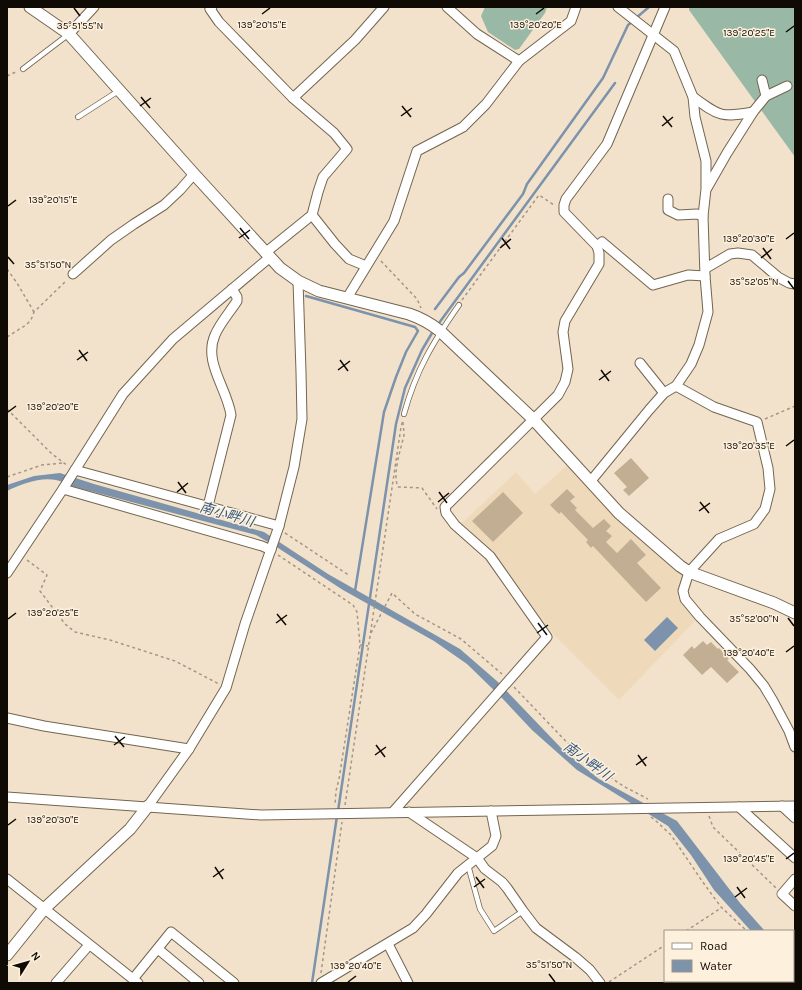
<svg xmlns="http://www.w3.org/2000/svg" width="802" height="990" viewBox="0 0 802 990" font-family="Karla,'Noto Sans JP',sans-serif">
	<style>
		.built { fill: #eedabb }
		.forest { fill: #99b9a6 }
		.water { fill: #7c93ab }
		.lines { fill: none; stroke-linecap: round; stroke-linejoin: round }
		.stream { stroke: #7c93ab; stroke-width: 2.5 }
		.building { fill: #c2af93 }
		.service-casing { stroke: #736550; stroke-width: 6 }
		.minor-casing { stroke: #736550; stroke-width: 11 }
		.tertiary-casing { stroke: #736550; stroke-width: 13 }
		.path { stroke: #a39685; stroke-width: 1.5; stroke-dasharray: 3 3; stroke-linecap: butt }
		.service { stroke: #fff; stroke-width: 4.5 }
		.minor { stroke: #fff; stroke-width: 9 }
		.tertiary { stroke: #fff; stroke-width: 11 }
		.ticks { fill: none; stroke: #100a04; stroke-width: 1.5 }
		.labels { text-anchor: middle; stroke-width: 3; stroke-linejoin: round; paint-order: stroke }
		.water-label { font-size: 14px; font-style: italic; fill: #365b80; stroke: #fdf0dd }
		.ticks-label { font-size: 10px; text-anchor: middle; fill: #100a04; stroke: #fdf0dd; stroke-width: 3; stroke-linejoin: round; paint-order: stroke }
	</style>
	<rect width="100%" height="100%" fill="#f3e2cb"/>
	<polygon class="built" points="569,464 618,518 652,549 682,573 679,585 678,599 697,619 619,700 554,635 493,553 462,523 516,472 535,494"/>
	<g class="forest">
		<polygon points="485,7 547,7 545,13 519,49 515,50 488,32 481,16"/>
		<polygon points="689,7 795,7 795,157 689,10"/>
	</g>
	<g class="water">
		<path d="M60 473 94 484 264 532 328 574 460 649 498 682 564 751 599 779 677 821 740 903 765 931H751L714 890 691 855 668 826 577 770 532 730 502 698 467 664 434 641 343 590 275 546 256 535 71 486C66 484 61 481 56 480 40 477 21 484 7 491V485L34 476Z"/>
		<polygon points="667,617 678,628 655,651 644,640"/>
	</g>
	<g class="lines">
		<g class="stream">
			<polyline points="636,18 649,7"/>
			<polyline points="306,296 415,327 418,331 406,352 396,377 384,412 355,591"/>
			<polyline points="435,309 459,277 464,273 523,194 527,184 603,78 628,25 632,22"/>
			<polyline points="439,323 615,83"/>
			<polyline points="338,811 396,424 405,388 422,350 432,333"/>
			<polyline points="312,983 337,816"/>
		</g>
	</g>
	<g class="building">
		<polygon points="631,458 649,478 629,496 623,490 627,487 614,473"/>
		<polygon points="567,489 575,497 570,501 577,508 575,510 593,528 604,519 611,526 606,531 612,536 606,542 617,553 631,539 646,555 637,563 661,588 646,602 593,546 591,548 586,542 588,540 561,512 559,514 550,505"/>
		<polygon points="503,492 523,513 493,542 472,521"/>
		<polygon points="703,641 707,645 711,642 718,649 719,648 729,659 727,660 739,672 727,683 711,667 702,675 683,655 692,646 694,649"/>
	</g>
	<g class="lines">
		<g class="service-casing">
			<g id="service">
				<polyline points="23,69 69,34"/>
				<polyline points="78,117 120,90"/>
				<path d="M404 414C416 370 433 342 459 305"/>
				<polyline points="468,865 480,909 494,931 523,911"/>
			</g>
		</g>
		<g class="minor-casing">
			<g id="minor">
				<polyline points="212,7 210,9 219,22 293,98 334,133 347,149 323,177 318,192 312,215 265,253"/>
				<polyline points="447,7 477,34 519,61"/>
				<polyline points="69,34 94,7"/>
				<polyline points="762,80 766,96"/>
				<path d="M693 97C719 116 721 118 753 112"/>
				<polyline points="293,98 355,40 384,7"/>
				<polyline points="707,188 727,153 753,112 766,96 787,86"/>
				<polyline points="668,199 668,210 678,215 697,214 703,216"/>
				<polyline points="312,215 335,244 349,259 366,266"/>
				<polyline points="597,246 602,242 653,285 688,275 705,276"/>
				<polyline points="706,268 730,254 738,253 752,255 778,277 789,283 795,284"/>
				<polyline points="73,274 111,240 134,224 164,205 180,190 194,174"/>
				<polyline points="347,298 394,221 417,151 463,127 486,104 519,61 571,21 576,7"/>
				<polyline points="640,363 664,393"/>
				<polyline points="676,386 714,407 757,422 768,468 770,489 765,509 754,524 719,539 689,572 683,591 685,599 700,617 750,669 764,686 773,701 789,731 795,747"/>
				<polyline points="75,470 279,526"/>
				<polyline points="590,482 649,410 664,393 676,386 691,364 699,345 708,312 705,276 703,216 706,189 706,161 695,117 693,97 674,51 618,7"/>
				<polyline points="63,489 262,546 271,550"/>
				<path d="M208 506 231 415C227 388 203 362 215 335 220 323 230 312 237 301V297L232 289"/>
				<polyline points="7,573 63,489 123,394 173,339 269,258"/>
				<polyline points="7,718 44,726 189,749"/>
				<polyline points="7,797 261,815 795,806"/>
				<polyline points="148,806 189,749 226,688 245,624 279,526 294,467 302,419 301,372 298,281"/>
				<polyline points="782,806 795,818"/>
				<polyline points="739,807 795,858"/>
				<polyline points="393,812 547,637 490,556 455,525 446,513 445,507 558,395 565,382 568,369 563,332 565,321 599,264 599,253 597,246 564,212 564,205 566,199 607,144 665,7"/>
				<polyline points="409,812 477,858 485,869 502,882 507,888 523,911 536,928 575,957 590,970 600,983"/>
				<polyline points="7,879 138,983"/>
				<polyline points="795,879 782,894 795,906"/>
				<polyline points="388,944 408,983"/>
				<polyline points="158,949 199,983"/>
				<polyline points="133,979 171,932 234,983"/>
				<polyline points="56,983 89,945"/>
				<polyline points="321,983 413,928 426,914 458,873 492,846 496,836 491,811"/>
			</g>
		</g>
		<g class="tertiary-casing">
			<g id="tertiary">
				<path d="M30 7 69 34 194 174 280 268 298 281 319 291 409 314C421 318 430 323 440 331L533 419 619 513 680 566 689 572 774 603 795 613"/>
				<polyline points="7,955 44,909 130,829 148,806"/>
			</g>
		</g>
		<g class="path">
			<polyline points="7,76 18,71"/>
			<polyline points="381,261 417,299 421,308"/>
			<polyline points="7,269 17,283 34,312"/>
			<polyline points="462,300 539,195 554,205"/>
			<polyline points="7,337 26,325 31,320 34,312 67,280"/>
			<polyline points="7,409 52,454 68,466"/>
			<polyline points="765,419 795,406"/>
			<path d="M403 422C403 426 404 430 404 435 401 449 392 474 398 487L422 488 437 509"/>
			<polyline points="7,477 42,465 63,463"/>
			<polyline points="285,533 350,576"/>
			<polyline points="278,555 353,605 357,612 360,645 339,779 336,791 335,805"/>
			<polyline points="27,560 47,575 40,591 65,624 75,632 110,640 175,661 219,684"/>
			<polyline points="371,633 392,593 415,614 461,639 502,674"/>
			<polyline points="360,645 368,646"/>
			<polyline points="514,687 579,755 623,786 648,799"/>
			<polyline points="345,805 401,427 403,420"/>
			<polyline points="709,816 713,827 776,888"/>
			<polyline points="651,817 655,820 671,835 702,881 721,907 747,931"/>
			<polyline points="686,931 721,908"/>
			<polyline points="321,973 342,822"/>
			<polyline points="793,978 795,980"/>
			<polyline points="609,982 665,945"/>
		</g>
		<use href="#service" class="service"/>
		<use href="#minor" class="minor"/>
		<use href="#tertiary" class="tertiary"/>
	</g>
	<path class="ticks" d="M74 8 80 16M262 14 270 8M536 14 544 8M786 32 794 26M141 97 150 108M140 106 151 98M402 106 411 117M401 116 412 108M663 116 672 127M662 126 673 117M8 206 16 200M240 228 249 239M239 238 250 230M502 238 510 249M786 239 794 233M500 248 511 239M763 248 771 259M8 257 14 264M761 258 772 249M788 281 794 289M79 350 87 361M77 360 88 352M340 360 348 371M338 370 350 361M601 370 609 381M599 380 611 371M8 412 16 406M786 446 794 440M178 482 186 493M177 492 188 483M439 492 447 503M438 502 449 493M700 502 709 513M699 511 710 503M277 614 286 625M788 618 794 626M8 619 16 613M276 623 287 615M538 623 547 635M537 633 548 625M786 652 794 646M115 736 124 747M114 745 125 737M376 745 385 757M375 755 386 747M638 755 646 766M636 765 647 757M8 825 16 819M786 859 794 853M215 867 223 879M213 877 224 869M476 877 484 888M474 887 485 879M737 887 745 898M735 897 747 888M549 974 555 982M348 982 356 976"/>
	<g class="labels">
		<g class="water-label">
			<text transform="translate(227 514) rotate(16)" y="5">南小畔川</text>
			<text transform="translate(588 761) rotate(36)" y="5">南小畔川</text>
		</g>
	</g>
	<g class="ticks-label">
		<text x="262" y="28">139°20'15"E</text>
		<text x="536" y="28">139°20'20"E</text>
		<text x="80" y="29">35°51'55"N</text>
		<text x="749" y="36">139°20'25"E</text>
		<text x="53" y="203">139°20'15"E</text>
		<text x="749" y="242">139°20'30"E</text>
		<text x="48" y="268">35°51'50"N</text>
		<text x="754" y="285">35°52'05"N</text>
		<text x="53" y="410">139°20'20"E</text>
		<text x="749" y="449">139°20'35"E</text>
		<text x="53" y="616">139°20'25"E</text>
		<text x="754" y="622">35°52'00"N</text>
		<text x="749" y="656">139°20'40"E</text>
		<text x="53" y="823">139°20'30"E</text>
		<text x="749" y="862">139°20'45"E</text>
		<text x="549" y="968">35°51'50"N</text>
		<text x="356" y="969">139°20'40"E</text>
	</g>
	<rect width="802" height="990" fill="none" stroke="#100a04" stroke-width="16"/>
	<rect x="664" y="930" width="130" height="52" fill="#fdf0dd" stroke="#9e9486"/>
	<rect x="672" y="943" width="20" height="6" fill="#ffffff" stroke="#9e9486"/>
	<text x="700" y="950" font-size="12" fill="#100a04">Road</text>
	<rect x="672" y="960" width="20" height="12" fill="#7c93ab" stroke="#9e9486"/>
	<text x="700" y="970" font-size="12" fill="#100a04">Water</text>
	<g transform="translate(28 962) rotate(53)" stroke="#fdf0dd" stroke-width="3" paint-order="stroke">
	<path d="M0-3L7 15L0 10L-7 15Z" fill="#100a04"/>
	<text y="-6" font-size="11" font-weight="bold" text-anchor="middle" fill="#100a04">N</text>
	</g>
</svg>
